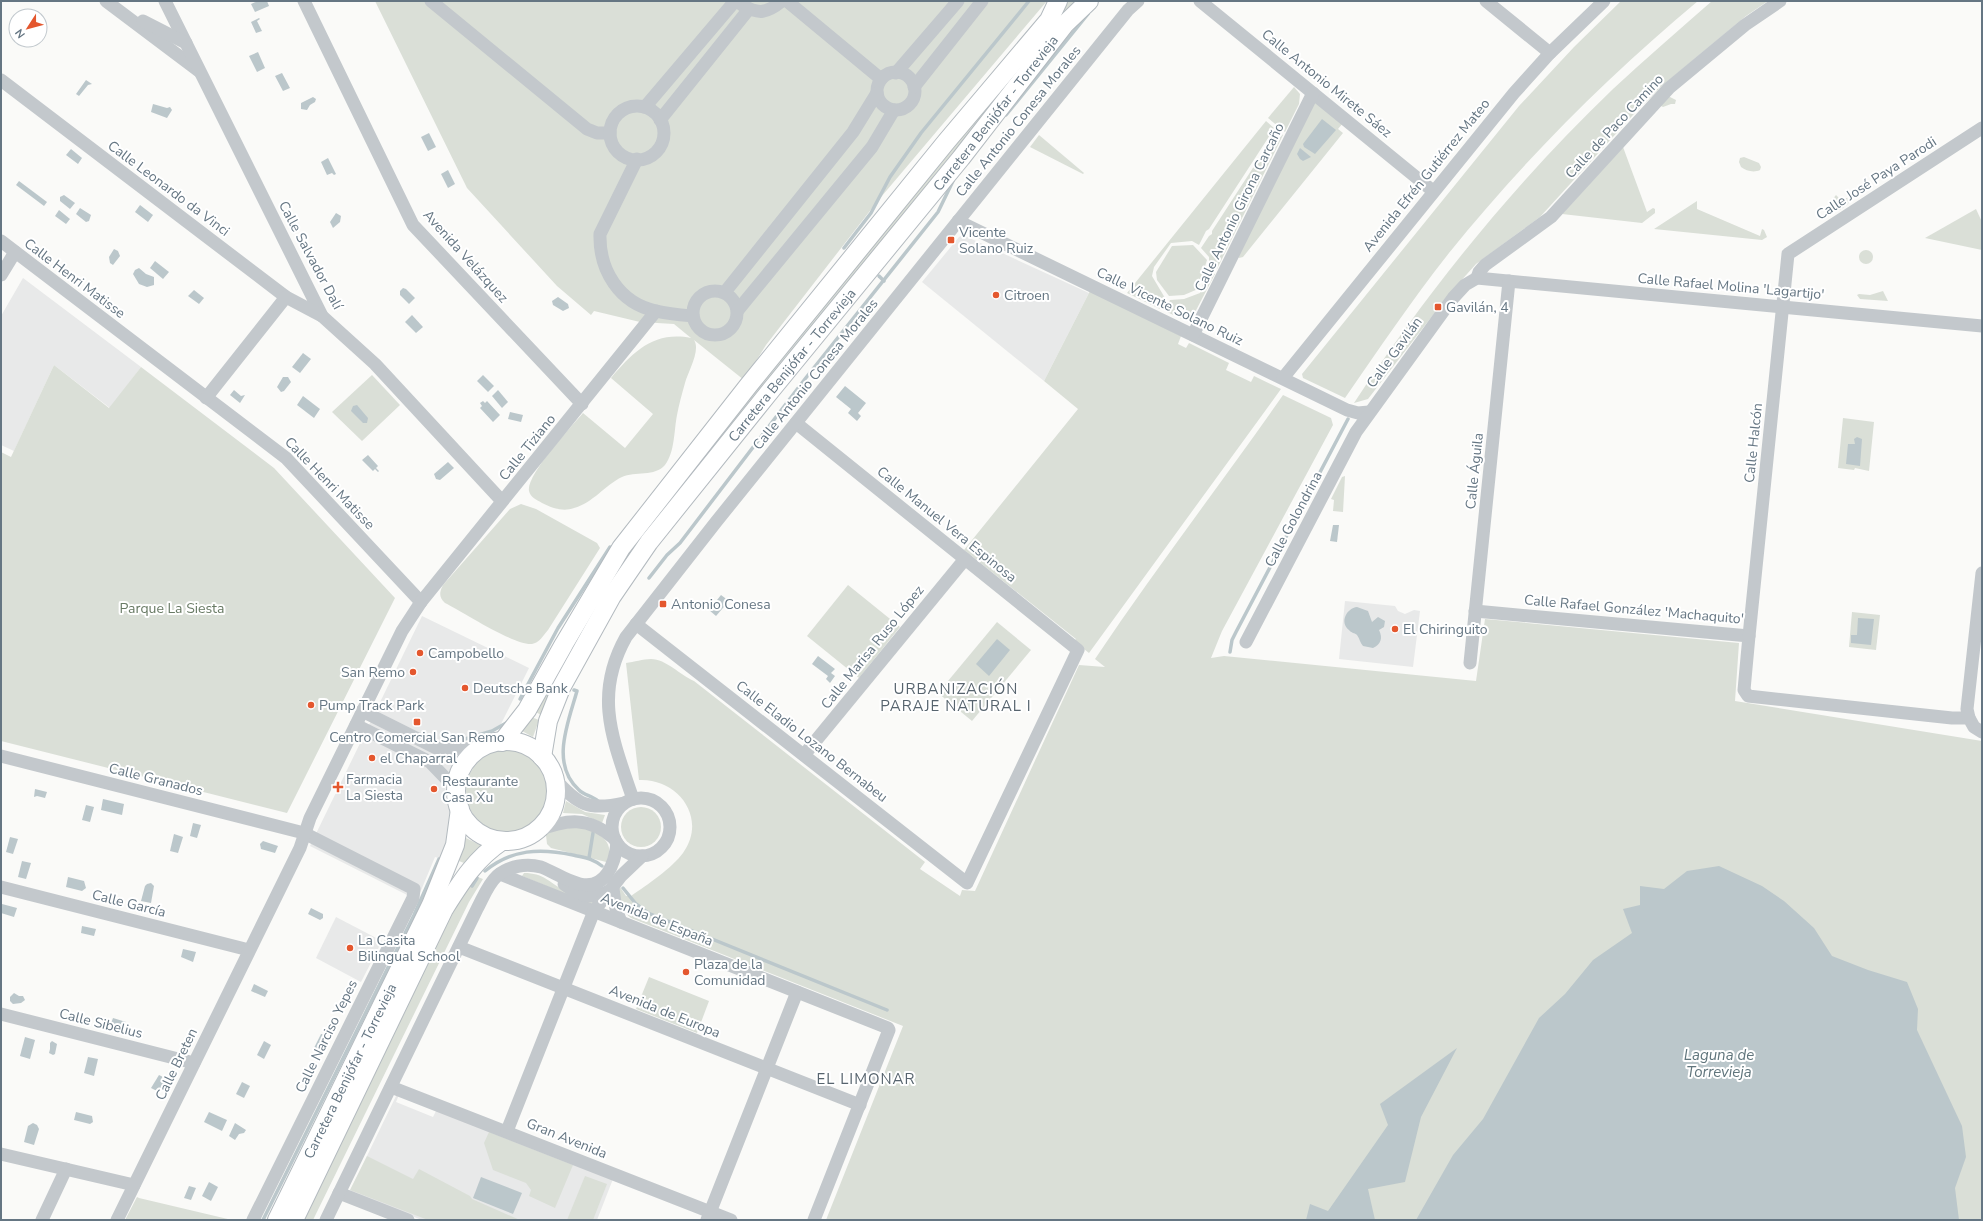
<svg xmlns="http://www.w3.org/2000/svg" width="1983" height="1221" viewBox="0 0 1983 1221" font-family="'Nunito Sans',sans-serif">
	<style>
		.built { fill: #e8e9e9 }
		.green { fill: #dadfd7 }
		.water { fill: #bbc7cb }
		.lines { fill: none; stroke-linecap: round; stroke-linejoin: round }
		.stream { stroke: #bbc7cb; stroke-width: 3.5 }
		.secondary-casing { stroke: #b3babf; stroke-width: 20 }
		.street { stroke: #c3c8cc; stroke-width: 13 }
		.secondary { stroke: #fff; stroke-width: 18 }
		.poi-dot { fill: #e4572e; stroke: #fff; stroke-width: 1.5 }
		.labels { text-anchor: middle; stroke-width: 4; stroke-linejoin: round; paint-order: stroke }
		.street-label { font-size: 14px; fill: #657683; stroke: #fff }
		.poi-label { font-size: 14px; fill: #657683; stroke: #fff; text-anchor: start }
		.park-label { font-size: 14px; fill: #687a64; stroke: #fff }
		.neighbourhood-label { font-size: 15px; letter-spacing: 1px; fill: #57646e; stroke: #fff }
		.water-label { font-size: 15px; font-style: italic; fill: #60757c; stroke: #fff }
	</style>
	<rect width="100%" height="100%" fill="#fafaf8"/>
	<g class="built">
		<polygon points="963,235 1089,293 1044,381 922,282 959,237"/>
		<polygon points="23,278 141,367 110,408 54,365 14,451 1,445 1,316"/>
		<polygon points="1345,601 1395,606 1398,611 1405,614 1414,610 1420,611 1413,667 1339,659"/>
		<polygon points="422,616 529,668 500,726 463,740 444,783 452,815 442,859 435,857 417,900 310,846"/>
		<polygon points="336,917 382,941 361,982 316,958"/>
		<polygon points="397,1094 399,1095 396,1102 433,1117 437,1109 613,1179 597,1220 422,1220 351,1192 350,1191"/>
	</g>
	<g class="green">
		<path d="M375 1H1047L876 203 766 345 744 380 694 340C701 350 688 372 685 383 682 394 679 404 677 415 674 430 675 452 665 465 655 477 635 471 622 477 605 485 593 503 574 508 563 512 552 508 542 503 537 500 530 497 529 491 526 475 571 427 583 413L625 448 653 414 611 378C634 351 654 331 691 338L674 324 640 322 594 311 591 315 557 286 467 188Z"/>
		<polygon points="1069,1 1076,1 758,394 541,715 534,711 583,621 646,527"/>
		<path d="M1621 1H1698C1608 76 1523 161 1449 253 1412 300 1379 349 1345 398L1303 378 1302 374 1519 106 1574 47Z"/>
		<path d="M1712 1H1768L1746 16 1663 85 1633 115 1540 217 1476 264 1450 293 1368 399 1354 403C1429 289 1515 183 1613 89 1645 59 1679 30 1712 1Z"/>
		<polygon points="1294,87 1300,94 1299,104 1285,132 1268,118"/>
		<polygon points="1666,97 1670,97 1676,100 1675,104 1671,104 1663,107 1659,105"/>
		<polygon points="1316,102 1343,123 1338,129 1343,133 1243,257 1239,258 1238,257 1312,104"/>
		<polygon points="1266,121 1274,128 1270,131 1270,135 1209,229 1206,231 1199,245 1192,241 1171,243 1154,267 1152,276 1165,298 1160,309 1127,293"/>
		<polygon points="1277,130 1283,135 1217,269 1209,266 1209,257 1201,248 1209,236 1212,234 1212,231 1273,137 1276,135"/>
		<polygon points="1039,135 1084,173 1083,174 1030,147"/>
		<polygon points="1623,147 1647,212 1653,208 1655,209 1655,213 1642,223 1562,214"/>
		<path d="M1744 157 1759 163 1761 167 1760 170C1754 173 1746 171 1741 167L1739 162 1740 158Z"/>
		<polygon points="1836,195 1840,199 1847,198 1849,201 1848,204 1840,210 1836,210 1831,201"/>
		<polygon points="1697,201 1697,209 1760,236 1762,229 1764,230 1767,237 1762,240 1654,229"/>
		<polygon points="1976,209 1982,222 1982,250 1925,238"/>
		<polygon points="1193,245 1207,260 1198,289 1184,295 1169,296 1157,280 1156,272 1172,246"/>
		<circle cx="1866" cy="257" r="7"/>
		<polygon points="1207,271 1215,274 1192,318 1184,320 1165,311 1170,300 1184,299 1200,293"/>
		<polygon points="1090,291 1181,336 1178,344 1186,348 1189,343 1229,363 1226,370 1251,382 1254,376 1281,389 1089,653 1074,641 1076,639 964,550 1078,409 1044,381"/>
		<polygon points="1883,291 1888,301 1860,299 1857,295 1859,294 1870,295"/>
		<polygon points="54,365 109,408 141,367 274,468 395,598 287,813 1,741 1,452 11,457"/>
		<polygon points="372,375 400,405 362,441 332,412"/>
		<path d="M1283 395 1331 418 1333 425 1222 631 1211 658 1224 656 1476 681 1485 619 1739 643 1735 701 1982 741V1220H826L903 1026 631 918C623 912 614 899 620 887L626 896H631C647 885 672 868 683 853 708 818 678 778 639 780L626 663C634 662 643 659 651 659 666 659 680 675 694 681L925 862 920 869 960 896 962 890 975 891 1079 665 1105 667 1095 659C1155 569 1221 484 1283 395Z"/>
		<polygon points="1843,418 1874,422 1869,471 1855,468 1854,470 1838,468"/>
		<polygon points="1345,476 1343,512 1333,511 1334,500 1331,499 1342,477"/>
		<path d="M521 504 536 509 597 543 600 548 548 630C543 636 539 643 532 644 515 646 463 612 445 603 439 597 439 593 443 585L510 509Z"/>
		<polygon points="848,585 900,627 859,678 807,636"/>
		<polygon points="1852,612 1880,615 1876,650 1849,647"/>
		<polygon points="997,622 1031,650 972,721 938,693"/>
		<polygon points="531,717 539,720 533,737 522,731"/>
		<circle cx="507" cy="791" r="41"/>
		<polygon points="566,801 585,812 605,815 602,823 582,814 563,813"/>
		<circle cx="641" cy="827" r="20"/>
		<path d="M585 826C604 838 611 838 610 863L551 848 547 844 546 835 553 830Z"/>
		<polygon points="466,838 482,846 464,863 459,861"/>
		<path d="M524 873C544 873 548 882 564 890 574 894 585 897 595 901V906L522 876Z"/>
		<polygon points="475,876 483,879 469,902 313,1220 300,1220 454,908"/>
		<polygon points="649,977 709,1001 697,1033 636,1009"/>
		<polygon points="489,1132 573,1165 555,1208 529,1196 531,1190 526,1183 493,1170 484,1143"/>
		<polygon points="367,1156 413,1179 419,1169 470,1196 472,1199 520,1220 428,1220 350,1190"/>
		<polygon points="585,1176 607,1184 593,1220 567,1220"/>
		<polygon points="137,1197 139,1198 232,1220 125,1220"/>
	</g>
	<g class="water">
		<polygon points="258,1 267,1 269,6 255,12 251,4"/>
		<polygon points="259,18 260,19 257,21 262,31 256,33 251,22"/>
		<polygon points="258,52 265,68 257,72 249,56"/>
		<polygon points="282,73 290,88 283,91 275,76"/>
		<polygon points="86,80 92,84 88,85 79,96 76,94"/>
		<polygon points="313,97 316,99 315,102 310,105 307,110 301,109 301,103"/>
		<polygon points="153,104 167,108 170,107 172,110 167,118 151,112"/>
		<polygon points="1322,119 1336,130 1315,154 1304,147 1303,144"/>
		<polygon points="429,133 436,147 428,151 421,137"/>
		<polygon points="1300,148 1311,157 1303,161 1300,159 1297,154"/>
		<polygon points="71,149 82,158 78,164 66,155"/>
		<polygon points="328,158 336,174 334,175 332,173 327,175 321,162"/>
		<polygon points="448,170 455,184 448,188 441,174"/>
		<polygon points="19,181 47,202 44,206 16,185"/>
		<polygon points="64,195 75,203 70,209 60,201 60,197"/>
		<polygon points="140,205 153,215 148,222 135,212"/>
		<polygon points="80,208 91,215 89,221 86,222 76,214"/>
		<polygon points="59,210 70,219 66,224 55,216"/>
		<polygon points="336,213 341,216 340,222 333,228 330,222"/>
		<polygon points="114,249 118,251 120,256 113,265 110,263 109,257"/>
		<polygon points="155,261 169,272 163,279 150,268"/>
		<polygon points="139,268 146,274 154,277 154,285 147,287 139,284 133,274 135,270"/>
		<polygon points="403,288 406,289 415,298 409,304 400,295 400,291"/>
		<polygon points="194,290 204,298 199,304 188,296"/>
		<polygon points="558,297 568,304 569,308 563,311 553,305 552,301"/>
		<polygon points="412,315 423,327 416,333 405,322"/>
		<polygon points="303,353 311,359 300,373 292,367"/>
		<polygon points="483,375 494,386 488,392 477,381"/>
		<polygon points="283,377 288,377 291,382 284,391 281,392 277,387"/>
		<polygon points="845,386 866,403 858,413 861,416 857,421 848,413 851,409 836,397"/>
		<polygon points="234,390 241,396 245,395 240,403 230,395"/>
		<polygon points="498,390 508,402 502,408 492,396"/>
		<polygon points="303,396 320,409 314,418 297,405"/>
		<polygon points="483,401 485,403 487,401 500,415 493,422 480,408 482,406 480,403"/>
		<polygon points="357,405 368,418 367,423 363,423 351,411 353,406"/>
		<polygon points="510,412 523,415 521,422 508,419"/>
		<polygon points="1857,437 1862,439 1860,466 1846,464 1848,444 1855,444 1854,439"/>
		<polygon points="368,455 378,466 376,468 379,471 378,472 375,469 373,471 362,460"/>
		<polygon points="448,462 454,468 440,480 436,479 434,474"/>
		<polygon points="1333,525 1339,525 1337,542 1330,541"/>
		<polygon points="721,595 729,601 716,616 709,610"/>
		<path d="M1357 607 1368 611 1372 622 1378 617 1385 621 1384 627 1379 630C1383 638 1381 644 1373 648L1363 646C1360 643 1360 639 1357 635 1355 633 1351 633 1349 630 1339 622 1347 608 1357 607Z"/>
		<polygon points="1858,618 1874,619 1871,645 1851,643 1851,635 1857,635"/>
		<polygon points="997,639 1010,650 989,676 976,664"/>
		<polygon points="818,656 835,669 831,673 835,676 830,683 826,679 828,676 812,664"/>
		<polygon points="35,789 47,792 45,798 37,796 34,797"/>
		<polygon points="103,799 124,804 122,815 101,810"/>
		<polygon points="86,805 94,807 90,822 82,820"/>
		<polygon points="193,823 201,825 197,838 190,836"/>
		<polygon points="174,834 183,837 178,853 170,851"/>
		<polygon points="10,837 18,839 13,854 6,852"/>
		<polygon points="263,841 278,846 275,853 261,849 260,844"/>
		<polygon points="22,861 31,863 26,879 18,877"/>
		<polygon points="1719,866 1762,886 1784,901 1814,928 1832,956 1868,970 1907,982 1918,1009 1917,1030 1962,1126 1966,1157 1955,1188 1959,1220 1416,1220 1453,1155 1483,1119 1539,1018 1565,994 1593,960 1632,933 1623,909 1640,905 1640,886 1664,889 1687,871"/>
		<polygon points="68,877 84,881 86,888 82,891 66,887"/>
		<polygon points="147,884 151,883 154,886 151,903 141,901 145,886"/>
		<polygon points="2,904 17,908 14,917 1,913"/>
		<polygon points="311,908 323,914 323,918 320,920 308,914"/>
		<polygon points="82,926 96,929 94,936 81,933"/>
		<polygon points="183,949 196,952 193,962 181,957"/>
		<polygon points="254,984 268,991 265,997 251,991"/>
		<polygon points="14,993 19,996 23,996 25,1000 21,1003 13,1004 10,1001 10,997"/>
		<polygon points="113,1018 126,1022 124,1029 110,1026"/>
		<polygon points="321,1034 326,1034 328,1038 321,1052 314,1048"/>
		<polygon points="25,1037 35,1040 30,1059 20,1056"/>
		<polygon points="52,1041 57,1044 55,1054 53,1055 49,1053 50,1049 50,1043"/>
		<polygon points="264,1041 271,1045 264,1059 257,1055"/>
		<polygon points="1457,1048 1421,1117 1405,1182 1368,1189 1375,1220 1306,1220 1310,1204 1328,1211 1388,1125 1380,1104"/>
		<polygon points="88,1057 98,1059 94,1076 84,1073"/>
		<polygon points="159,1075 167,1079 159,1092 151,1088"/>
		<polygon points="242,1082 250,1086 244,1098 236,1094"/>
		<polygon points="76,1112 92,1116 93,1122 90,1124 74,1120"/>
		<polygon points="209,1112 227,1120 222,1131 204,1122"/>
		<polygon points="33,1123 37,1125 39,1129 34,1145 24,1142 28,1126"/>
		<polygon points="235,1123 246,1130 244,1133 239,1134 235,1140 229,1136"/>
		<polygon points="481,1177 522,1193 513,1214 473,1198"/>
		<polygon points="209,1182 218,1187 211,1201 202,1196"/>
		<polygon points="189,1186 196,1188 191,1200 184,1198"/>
	</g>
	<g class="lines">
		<g class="stream">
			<polyline points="1006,115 1088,14"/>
			<polyline points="844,248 871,213 890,177 921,133 1029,1"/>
			<polyline points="879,276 884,281"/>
			<polyline points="649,578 667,555 680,543 805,379 938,212 953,181"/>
			<polyline points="1230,652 1232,640 1236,632 1348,419"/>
			<path d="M574 690 577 691C568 723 550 764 579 790 584 795 592 796 598 801"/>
			<polyline points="520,699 558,628 610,547"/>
			<polyline points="465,739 492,731 508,722"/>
			<polyline points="589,858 593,833"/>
			<path d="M485 871C512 849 540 848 573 855 585 858 592 858 602 866"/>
			<polyline points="472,886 477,878"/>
			<polyline points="623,888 636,904 648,913 887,1010"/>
			<polyline points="263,1220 414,915 439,859"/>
		</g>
		<g class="secondary-casing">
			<g id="secondary">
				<circle cx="506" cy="791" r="50"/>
				<polyline points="502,742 527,710 564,644 621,548 748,386 946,142 1049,20 1058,1"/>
				<path id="s1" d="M542 757 548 721 561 688 612 596 649 542 771 390 961 158 1065 24 1089 1"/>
				<path id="s2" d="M277 1220 431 905 455 845 460 809"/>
				<path d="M294 1220 444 909C461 882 475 859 502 841"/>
			</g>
		</g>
		<g class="street">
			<polyline points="106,1 199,71"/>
			<polyline points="165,1 322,316 375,364 501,500"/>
			<polyline points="304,1 413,225 582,404"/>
			<polyline points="431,1 587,129 597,133 610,133"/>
			<polyline points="787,1 881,79"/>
			<polyline points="1200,1 1433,191"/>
			<polyline points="1486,1 1550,53"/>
			<path d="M742 5C759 15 767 13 782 1"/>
			<polyline points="143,21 186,43"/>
			<circle cx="896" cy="91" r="19"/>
			<polyline points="896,73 958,1"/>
			<polyline points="1,80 286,297 322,316"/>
			<polyline points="914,87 982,1"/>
			<circle cx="637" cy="133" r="27"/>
			<polyline points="645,107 735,1"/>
			<polyline points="660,120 749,9"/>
			<path d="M637 159 600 234C599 270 619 303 656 311 668 314 681 315 693 316"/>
			<polyline points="958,221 1347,410 1358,413 1369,412"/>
			<polyline points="1,241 286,458 421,602"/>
			<polyline points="1,275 15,252"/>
			<polyline points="1477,278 1479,272 1485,265 1551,217 1669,88 1745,25 1780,1"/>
			<circle cx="715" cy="313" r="22"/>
			<polyline points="725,292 853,132 877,93"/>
			<polyline points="738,310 872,147 894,110"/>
			<polyline points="1193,335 1313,93"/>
			<polyline points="1283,378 1514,93 1550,53 1604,1"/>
			<polyline points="206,398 286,297"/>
			<polyline points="1475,611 1749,636 1744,690 1748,696 1952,718 1969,718 1974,727 1982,732"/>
			<polyline points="636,624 967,883 1078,650 796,423"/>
			<polyline points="1749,636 1788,254 1982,128"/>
			<polyline points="1246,642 1356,432 1453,298 1465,285 1477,278 1982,326"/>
			<polyline points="1470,663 1509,281"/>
			<polyline points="362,711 436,748 480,749"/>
			<polyline points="1969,718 1967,709 1982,573"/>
			<polyline points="356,725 430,762 456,789"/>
			<polyline points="804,755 965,559"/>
			<polyline points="1,756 304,833 414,889 413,898 253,1220"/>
			<path d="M554 778C578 805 588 811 624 803"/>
			<circle cx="641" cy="827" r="29"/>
			<path d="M633 799C613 740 593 696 626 637L716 522 1128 10 1138 1"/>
			<path d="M536 831C567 819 588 816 615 839"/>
			<polyline points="500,874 888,1028 889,1030 814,1220"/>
			<path d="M564 884C582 898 593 900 613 889L616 909 621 922"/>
			<polyline points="1,887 249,950"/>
			<polyline points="459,947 860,1105"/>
			<polyline points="1,1014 194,1063"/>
			<polyline points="391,1087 731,1220"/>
			<polyline points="507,1131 594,911 621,876 642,856"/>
			<polyline points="1,1154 134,1185"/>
			<polyline points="339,1193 408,1220"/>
			<polyline points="42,1220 66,1169"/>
			<polyline points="117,1220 300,848 310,818 402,631 421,602 656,311"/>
			<path d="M326 1220 477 909C483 898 488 884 497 876 509 866 526 863 541 867 554 872 566 881 580 884 606 890 615 863 617 843"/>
			<polyline points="707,1220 797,992"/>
		</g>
		<use href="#secondary" class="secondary"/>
	</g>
	<g class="poi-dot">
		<rect x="947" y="236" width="8" height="8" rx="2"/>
		<circle cx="996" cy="295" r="4"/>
		<rect x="1434" y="303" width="8" height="8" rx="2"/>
		<rect x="659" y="600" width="8" height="8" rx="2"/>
		<circle cx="1395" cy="629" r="4"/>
		<circle cx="420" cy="653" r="4"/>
		<circle cx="413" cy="672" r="4"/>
		<circle cx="465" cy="688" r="4"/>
		<circle cx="311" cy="705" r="4"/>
		<rect x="413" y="718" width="8" height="8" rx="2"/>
		<circle cx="372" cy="758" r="4"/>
		<path d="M336 781h4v4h4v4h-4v4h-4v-4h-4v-4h4z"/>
		<circle cx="434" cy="789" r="4"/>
		<circle cx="350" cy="948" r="4"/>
		<circle cx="686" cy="972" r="4"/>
	</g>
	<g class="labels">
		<g class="street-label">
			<text transform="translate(1327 83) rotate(39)" y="5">Calle Antonio Mirete Sáez</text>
			<text dy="5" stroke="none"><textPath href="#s1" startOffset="794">Carretera Benijófar - Torrevieja</textPath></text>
			<text transform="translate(1018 121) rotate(-51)" y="5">Calle Antonio Conesa Morales</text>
			<text transform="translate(1614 126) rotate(-47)" y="5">Calle de Paco Camino</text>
			<text transform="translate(1426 175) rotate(-51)" y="5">Avenida Efrén Gutiérrez Mateo</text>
			<text transform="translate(1876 178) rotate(-33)" y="5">Calle José Paya Parodi</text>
			<text transform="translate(169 188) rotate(37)" y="5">Calle Leonardo da Vinci</text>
			<text transform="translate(1239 207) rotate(-64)" y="5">Calle Antonio Girona Carcaño</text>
			<text transform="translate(311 255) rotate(62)" y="5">Calle Salvador Dalí</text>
			<text transform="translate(466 256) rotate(48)" y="5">Avenida Velázquez</text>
			<text transform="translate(75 278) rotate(37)" y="5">Calle Henri Matisse</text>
			<text transform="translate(1731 286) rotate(5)" y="5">Calle Rafael Molina 'Lagartijo'</text>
			<text transform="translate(1170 306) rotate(26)" y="5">Calle Vicente Solano Ruiz</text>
			<text transform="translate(1394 352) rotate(-54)" y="5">Calle Gavilán</text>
			<text dy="5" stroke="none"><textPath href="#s1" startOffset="470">Carretera Benijófar - Torrevieja</textPath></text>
			<text transform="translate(815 374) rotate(-51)" y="5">Calle Antonio Conesa Morales</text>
			<text transform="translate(1753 443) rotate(-84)" y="5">Calle Halcón</text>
			<text transform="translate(527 447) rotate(-51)" y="5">Calle Tiziano</text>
			<text transform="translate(1474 471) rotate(-84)" y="5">Calle Águila</text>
			<text transform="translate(330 483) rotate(46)" y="5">Calle Henri Matisse</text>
			<text transform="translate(1293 519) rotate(-62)" y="5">Calle Golondrina</text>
			<text transform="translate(947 524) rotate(39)" y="5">Calle Manuel Vera Espinosa</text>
			<text transform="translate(1634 609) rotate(5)" y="5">Calle Rafael González 'Machaquito'</text>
			<text transform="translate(872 647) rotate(-51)" y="5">Calle Marisa Ruso López</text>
			<text transform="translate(812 741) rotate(38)" y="5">Calle Eladio Lozano Bernabeu</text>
			<text transform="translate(156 779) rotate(14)" y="5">Calle Granados</text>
			<text transform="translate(129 903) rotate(14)" y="5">Calle García</text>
			<text transform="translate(657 919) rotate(22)" y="5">Avenida de España</text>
			<text transform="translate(665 1011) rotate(22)" y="5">Avenida de Europa</text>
			<text transform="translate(101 1023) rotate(14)" y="5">Calle Sibelius</text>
			<text transform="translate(326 1036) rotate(-64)" y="5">Calle Narciso Yepes</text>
			<text transform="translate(176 1064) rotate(-64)" y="5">Calle Breten</text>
			<text dy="5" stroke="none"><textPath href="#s2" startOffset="166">Carretera Benijófar - Torrevieja</textPath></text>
			<text transform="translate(567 1138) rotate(22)" y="5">Gran Avenida</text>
		</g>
		<g class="poi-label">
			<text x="959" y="237">Vicente<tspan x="959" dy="16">Solano Ruiz</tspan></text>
			<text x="1004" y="300">Citroen</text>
			<text x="1446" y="312">Gavilán, 4</text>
			<text x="671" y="609">Antonio Conesa</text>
			<text x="1403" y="634">El Chiringuito</text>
			<text x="428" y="658">Campobello</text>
			<text x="405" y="677" text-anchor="end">San Remo</text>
			<text x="473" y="693">Deutsche Bank</text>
			<text x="319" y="710">Pump Track Park</text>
			<text x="417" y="742" text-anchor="middle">Centro Comercial San Remo</text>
			<text x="380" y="763">el Chaparral</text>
			<text x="346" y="784">Farmacia<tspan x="346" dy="16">La Siesta</tspan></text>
			<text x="442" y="786">Restaurante<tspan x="442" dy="16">Casa Xu</tspan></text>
			<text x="358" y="945">La Casita<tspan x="358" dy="16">Bilingual School</tspan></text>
			<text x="694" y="969">Plaza de la<tspan x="694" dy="16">Comunidad</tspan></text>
		</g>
		<g class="park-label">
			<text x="172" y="613">Parque La Siesta</text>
		</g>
		<g class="neighbourhood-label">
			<text x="956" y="694">URBANIZACIÓN<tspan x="956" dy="17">PARAJE NATURAL I</tspan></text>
			<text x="866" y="1084">EL LIMONAR</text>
		</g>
		<g class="water-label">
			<text x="1719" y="1060">Laguna de<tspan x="1719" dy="17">Torrevieja</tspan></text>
		</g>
	</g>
	<rect width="1983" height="1221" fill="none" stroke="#657683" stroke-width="4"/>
	<g transform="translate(28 28) rotate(234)"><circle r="19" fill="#ffffff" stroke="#c1c8cd"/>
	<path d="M0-3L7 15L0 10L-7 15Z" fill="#e4572e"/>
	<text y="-6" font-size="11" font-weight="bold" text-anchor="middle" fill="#657683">N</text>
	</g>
</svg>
